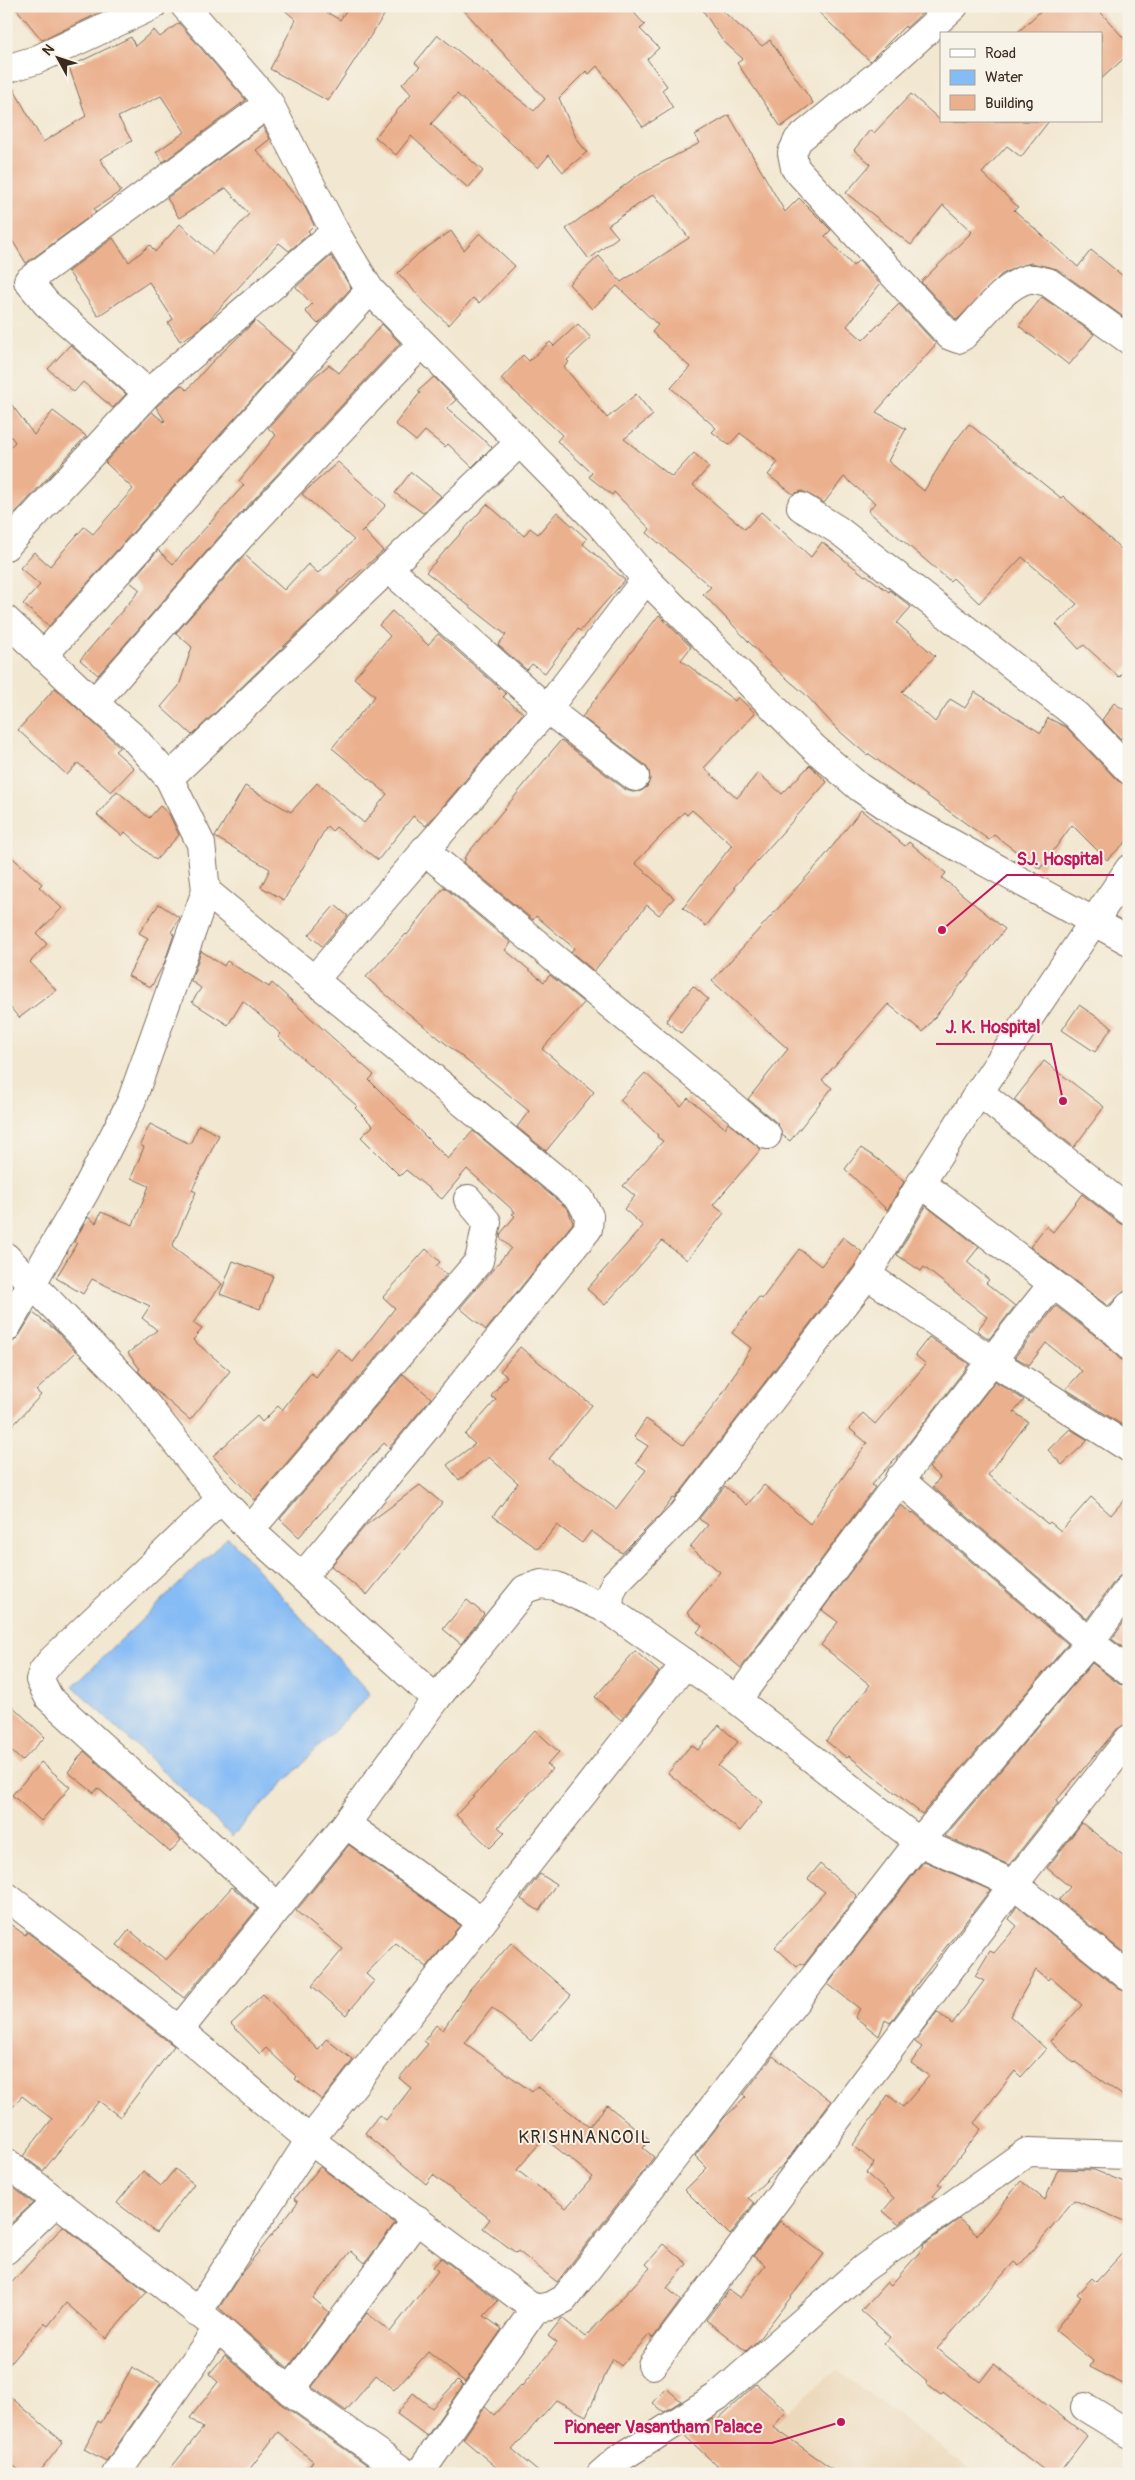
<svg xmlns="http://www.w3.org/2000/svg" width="1135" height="2480" viewBox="0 0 1135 2480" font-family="Pangolin,sans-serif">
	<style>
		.built { fill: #ecd8ba }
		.water { fill: #86bcf5; stroke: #60738a }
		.building { fill: #ebb08e; fill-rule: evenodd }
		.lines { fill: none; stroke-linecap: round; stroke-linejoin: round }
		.minor-casing { stroke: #7b6c5c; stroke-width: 30 }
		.minor { stroke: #fff; stroke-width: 28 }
		.labels { text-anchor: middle; stroke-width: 4; stroke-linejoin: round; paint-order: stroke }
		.neighbourhood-label { font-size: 18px; letter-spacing: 1px; fill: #3b2a1e; stroke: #f7f3e8 }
		.leader { fill: none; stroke: #c2185b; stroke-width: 2 }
		.callout-dot { fill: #c2185b; stroke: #f7f3e8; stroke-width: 2 }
		.callout-label { font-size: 18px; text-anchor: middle; font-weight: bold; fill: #c2185b; stroke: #f7f3e8; stroke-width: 4; stroke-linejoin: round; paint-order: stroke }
	</style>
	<rect width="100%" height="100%" fill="#f7f3e8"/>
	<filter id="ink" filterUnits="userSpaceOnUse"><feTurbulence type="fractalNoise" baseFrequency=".02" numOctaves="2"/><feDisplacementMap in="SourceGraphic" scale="10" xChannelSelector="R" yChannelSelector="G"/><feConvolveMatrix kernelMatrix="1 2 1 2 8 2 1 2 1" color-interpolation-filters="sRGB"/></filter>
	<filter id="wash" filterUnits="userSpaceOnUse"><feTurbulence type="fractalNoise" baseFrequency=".0096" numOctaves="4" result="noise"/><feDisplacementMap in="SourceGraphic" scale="20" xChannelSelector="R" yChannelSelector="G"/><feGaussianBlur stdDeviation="1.12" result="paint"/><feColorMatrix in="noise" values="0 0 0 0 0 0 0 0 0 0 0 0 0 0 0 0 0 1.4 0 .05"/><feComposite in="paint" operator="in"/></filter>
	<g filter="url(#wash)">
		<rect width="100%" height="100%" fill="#f2e7d0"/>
		<polygon class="built" points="837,2370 978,2474 710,2474"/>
		<polygon class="water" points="228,1537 370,1694 232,1836 73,1686"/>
		<g id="blocks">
			<g class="building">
				<polygon points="14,6 114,6 42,40"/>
				<polygon points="280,6 316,6 340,20 349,6 390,6 328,101 270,69 296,20"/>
				<polygon points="460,6 628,6 645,25 640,29 659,48 647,59 667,86 662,90 673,108 643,127 597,66 589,74 586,71 559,98 577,140 587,152 563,172 549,155 538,168 457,94 431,124 483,171 468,188 411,136 396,155 375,137 411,94 402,84 420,67 415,63 438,35 534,111 545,99"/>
				<polygon points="700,6 717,6 762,46 770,40 813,103 781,127 737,63 743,59 722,40"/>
				<polygon points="812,6 930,6 906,28 905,26 870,61"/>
				<polygon points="1046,6 1095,6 1129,44 1129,54 1101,79 1101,34 1016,34"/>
				<polygon points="179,23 246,100 163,162 156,152 185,132 161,96 118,117 132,141 100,159 121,191 94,209 96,212 26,263 6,230 6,84 11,84 43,142 86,116 69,67 131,37 135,46 154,30 160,37"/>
				<polygon points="911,94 941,121 1049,121 1021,157 1007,146 982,173 1018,207 1014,210 1078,267 1091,250 1129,281 1129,321 1057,269 1031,263 1014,268 1001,275 957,320 921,282 972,232 943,205 911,245 846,193 871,164 854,150 870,130 874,133"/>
				<polygon points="729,115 785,212 799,198 831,230 825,236 853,266 859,260 880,284 847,326 863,340 899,304 936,344 876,412 906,429 888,461 924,491 952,445 969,424 1061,498 1063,496 1129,556 1129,666 1119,677 1084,645 1079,649 1056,624 1077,604 1022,557 979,603 953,578 950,581 868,511 875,503 844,477 824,503 802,491 793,494 768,475 778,462 740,433 729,445 712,432 716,428 671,388 690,367 652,332 658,325 617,286 592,309 569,284 599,256 621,282 689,238 654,194 608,225 618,237 589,259 566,229 641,173 700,143 695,135"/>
				<polygon points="263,126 270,139 256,150 305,207 314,225 308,231 310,233 289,251 279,243 208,321 194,333 180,341 168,323 173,319 149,282 98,316 68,271 67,272 113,238 129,262 150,245 155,252 180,224 213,254 249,214 226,188 179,218 167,198"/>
				<polygon points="451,231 464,250 480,233 515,266 479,303 473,298 449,325 426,304 398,273 419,253"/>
				<polygon points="331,256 351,288 318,324 305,311 312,304 296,287"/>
				<polygon points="1042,297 1094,334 1069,365 1019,326"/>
				<polygon points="255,321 293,353 49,626 23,604 40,585 20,568 34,552 50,566 84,527 93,534 133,489 105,462 152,412 164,422 165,421 156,407 181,385 187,390 211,363"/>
				<polygon points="382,324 400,343 228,527 98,675 80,660 140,590 130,582 158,550 173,564 244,485 239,481 276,435 268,428 313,378 329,365 339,373"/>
				<polygon points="578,324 591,338 567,360 569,362 564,367 607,418 636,394 653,415 624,439 672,477 694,453 709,467 693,485 745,529 761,512 811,557 822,542 865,576 866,575 889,592 890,590 911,607 897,623 935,656 902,692 935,722 950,699 965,708 975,692 1041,733 1048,718 1066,727 1118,781 1129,785 1129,839 1107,860 1072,825 1040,869 994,835 989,840 869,754 867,755 837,729 806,695 772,666 703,594 711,587 647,533 650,529 614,492 612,495 589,477 592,473 557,441 562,435 501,379 523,355 529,361 550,342 554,346"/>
				<polygon points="70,345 126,394 113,408 83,382 74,392 48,369"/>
				<polygon points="434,377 456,400 447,408 492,447 472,467 448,444 445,447 425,431 416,441 395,424 420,393 418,391"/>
				<polygon points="6,397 34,435 53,411 86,436 6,523 6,452 15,442 6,430"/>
				<polygon points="338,462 386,505 361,533 364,530 383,551 337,592 339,593 192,735 161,707 179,686 192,647 176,633 245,555 284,590 308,564 318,573 354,540 302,494"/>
				<polygon points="411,472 441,496 423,513 395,493"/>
				<polygon points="487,504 524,536 530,528 538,534 557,512 587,539 583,544 625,580 580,631 578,629 545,673 532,664 527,670 498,645 506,635 426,572"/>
				<polygon points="392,611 428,645 438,634 506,694 503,697 523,713 426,826 413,816 378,860 336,827 332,831 327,826 284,900 261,887 270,869 215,837 245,786 291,812 317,783 364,823 387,794 332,748 375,696 354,678 390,636 379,625"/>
				<polygon points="659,615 691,647 681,660 735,701 738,697 755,713 704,768 737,798 758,773 782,794 810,765 827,782 734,887 736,888 706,926 683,908 732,845 692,810 687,815 684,812 635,863 674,898 659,915 647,905 594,971 571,952 574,948 536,916 533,920 463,862 466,859 464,858 561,740 626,790 633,792 641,791 647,787 650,779 649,771 645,765 582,717"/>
				<polygon points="55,688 120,747 115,751 134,768 111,792 78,763 67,775 18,730"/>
				<polygon points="1114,703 1129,713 1129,727 1121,739 1102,720"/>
				<polygon points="117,791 149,818 160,806 169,814 179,835 156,860 125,832 122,836 97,815"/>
				<polygon points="861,810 905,846 909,842 946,873 942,878 1005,929 923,1032 888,1004 822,1080 832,1088 790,1141 782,1135 777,1123 748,1099 788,1049 712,981 820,862"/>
				<polygon points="6,852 42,884 39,887 62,908 37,934 47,944 30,962 56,990 19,1018 6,1002"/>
				<polygon points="444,887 511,943 505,950 544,982 550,975 584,1003 542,1049 594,1092 546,1151 517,1127 529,1111 398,1005 366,977 406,934 407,935"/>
				<polygon points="159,904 180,918 171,932 174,934 164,964 151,987 128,976 148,938 139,933"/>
				<polygon points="335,905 348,916 322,946 309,935"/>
				<polygon points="201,951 224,966 227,961 269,987 272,983 374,1075 369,1080 448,1159 473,1131 568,1209 573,1223 486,1330 460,1308 511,1248 500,1238 501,1233 515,1216 512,1214 515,1212 467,1169 442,1199 406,1170 400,1176 361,1137 373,1126 355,1108 357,1106 278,1037 281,1034 243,1001 228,1025 192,1002 201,988 191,981"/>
				<polygon points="693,986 708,999 681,1033 666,1021"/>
				<polygon points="1079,1005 1112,1027 1095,1052 1062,1030"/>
				<polygon points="1044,1061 1104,1107 1074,1147 1014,1100"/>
				<polygon points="645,1073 681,1106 688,1098 725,1128 728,1123 761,1149 713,1205 724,1213 687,1260 662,1241 605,1305 587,1289 643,1226 624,1209 635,1196 623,1186 663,1141 657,1137 658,1135 620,1100"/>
				<polygon points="150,1124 190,1144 199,1125 219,1135 192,1190 196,1192 172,1247 222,1284 193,1323 202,1329 193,1340 230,1371 190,1420 154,1389 138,1371 140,1369 128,1353 157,1330 142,1318 150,1306 92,1279 83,1294 56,1278 77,1243 74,1242 88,1217 96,1223 101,1212 133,1225 149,1186 131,1178 144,1147 140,1145"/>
				<polygon points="861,1148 879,1160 904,1182 887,1210 845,1169"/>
				<polygon points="1082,1194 1119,1223 1129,1226 1129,1287 1108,1306 1030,1247 1046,1226 1053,1232"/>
				<polygon points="926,1206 979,1247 967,1262 989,1280 986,1283 1015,1306 989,1339 977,1331 987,1317 924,1267 921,1271 897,1255"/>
				<polygon points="843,1237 862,1252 854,1266 675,1499 673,1498 660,1515 622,1553 591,1531 582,1543 557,1525 538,1549 493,1516 518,1483 489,1457 459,1480 447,1465 475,1444 465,1435 496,1400 491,1396 507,1376 500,1371 520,1347 592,1405 549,1459 616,1509 646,1470 636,1463 648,1446 634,1437 646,1419 683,1445 719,1399 751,1348 732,1333 759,1297 762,1299 799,1249 821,1266"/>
				<polygon points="426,1249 440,1262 436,1266 447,1274 255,1500 213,1456 257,1416 262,1422 278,1406 282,1410 311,1373 316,1377 338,1349 353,1362 395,1308 383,1297"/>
				<polygon points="233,1261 273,1276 260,1309 220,1294"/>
				<polygon points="1056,1306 1101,1340 1129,1368 1129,1420 1124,1426 1066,1389 1082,1371 1046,1343 1029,1365 1015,1357"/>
				<polygon points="33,1313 54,1329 76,1352 36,1391 41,1395 6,1433 6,1344 13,1342 19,1336"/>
				<polygon points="929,1337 969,1364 904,1449 871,1485 875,1487 741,1668 697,1632 702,1626 687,1613 720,1572 690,1547 708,1525 699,1519 725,1486 747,1505 764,1485 810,1524 867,1443 850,1429 863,1413 875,1424 926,1364 915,1355"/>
				<polygon points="403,1374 431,1398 389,1448 384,1443 299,1537 280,1519"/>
				<polygon points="995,1381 1024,1400 1014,1412 1028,1422 988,1475 1048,1524 1050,1522 1061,1531 1091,1497 1111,1515 1129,1494 1129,1573 1122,1574 1116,1579 1087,1619 933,1487 940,1477 929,1468"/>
				<polygon points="1070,1429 1088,1440 1062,1465 1048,1450"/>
				<polygon points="420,1485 442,1503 367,1595 331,1566 366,1525"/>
				<polygon points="901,1505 912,1514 913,1512 1068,1644 922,1814 849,1756 847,1758 826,1741 870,1685 821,1645 838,1622 822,1610"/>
				<polygon points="467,1600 484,1614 461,1644 443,1629"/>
				<polygon points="1129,1615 1129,1652 1112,1639"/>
				<polygon points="635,1651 659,1672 621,1720 595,1697"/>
				<polygon points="1092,1663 1119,1684 1129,1687 1129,1724 1117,1729 1056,1801 1058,1803 1009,1865 945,1836"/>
				<polygon points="6,1700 45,1737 22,1761 6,1746"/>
				<polygon points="719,1725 738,1742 718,1766 763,1802 740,1831 668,1773 691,1745 698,1750"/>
				<polygon points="535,1730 559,1752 547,1765 552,1769 498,1827 505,1833 490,1848 456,1815"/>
				<polygon points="84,1751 181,1840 170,1852 98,1788 94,1793 68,1772"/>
				<polygon points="41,1762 70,1787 41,1821 12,1795"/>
				<polygon points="1082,1823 1129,1860 1129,1957 1059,1900 1070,1887 1047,1868"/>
				<polygon points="349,1845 460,1925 427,1967 396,1943 366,1974 374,1981 346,2015 312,1986 343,1949 296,1911"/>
				<polygon points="924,1861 990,1890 911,1992 912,1993 890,2023 885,2020 879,2036 855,2017 860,2009 828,1984"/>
				<polygon points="820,1864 857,1896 804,1965 801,1963 797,1967 775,1947 825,1892 808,1879"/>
				<polygon points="540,1874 556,1884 539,1911 521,1899"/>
				<polygon points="232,1887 257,1909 184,1998 117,1945 129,1930 166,1960"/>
				<polygon points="1017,1906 1119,1989 1129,1992 1129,2100 1075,2062 1074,2063 1050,2041 1082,2005 1050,1977 1048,1980 1036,1970 1010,2016 1046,2049 1021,2077 1015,2071 974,2123 981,2129 938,2184 942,2186 933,2196 935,2198 898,2224 883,2211 894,2198 866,2173 874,2163 853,2145 888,2095 903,2107 929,2076 911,2063 922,2047 915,2042 937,2012 952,2024 984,1981 975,1976 990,1951 994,1953 1017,1926 1009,1919"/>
				<polygon points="6,1921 25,1935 27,1932 174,2046 120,2117 99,2101 43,2171 23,2156 52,2119 22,2096 6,2115"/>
				<path d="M511 1943 571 1995 531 2041 492 2008 465 2043 532 2092 537 2086 589 2127 607 2105 649 2139 643 2148 654 2157 557 2282 518 2251 516 2253 483 2228 490 2219 433 2175 426 2184 365 2133 379 2115 386 2120 411 2088 399 2078 428 2044 424 2041 436 2025 443 2030 470 1989ZM544 2138 593 2177 566 2208 517 2170Z"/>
				<polygon points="263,1994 318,2050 326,2039 353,2060 322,2100 295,2079 297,2077 266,2048 260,2054 231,2024"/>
				<polygon points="773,2056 831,2101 785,2163 748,2198 754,2203 730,2235 685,2190 707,2168 695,2156 724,2118 746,2097 743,2095"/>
				<polygon points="320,2167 395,2223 365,2263 351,2251 313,2298 329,2312 288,2368 219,2308 240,2275 298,2202 294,2199"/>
				<polygon points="175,2169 194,2184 156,2233 117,2203 143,2171 161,2186"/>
				<polygon points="1058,2169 1094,2170 1129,2184 1129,2223 1074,2200 1019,2266 1014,2262 937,2349 980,2382 994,2364 1087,2436 1058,2474 1049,2474 943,2392 941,2395 926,2384 927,2382 884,2344 890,2337 861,2311 887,2282 891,2285 924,2247 923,2245 959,2219 977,2235 1021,2181 1045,2200"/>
				<polygon points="6,2182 33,2203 6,2228"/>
				<polygon points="780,2221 824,2254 758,2340 746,2351 706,2320 729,2290 740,2298 765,2265 753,2256"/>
				<polygon points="63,2226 147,2292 106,2338 66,2303 48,2326 44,2323 6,2368 6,2289"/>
				<polygon points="664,2244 687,2264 667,2288 681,2300 653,2338 649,2335 621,2366 613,2359 586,2416 556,2400 512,2450 541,2474 504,2474 463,2439 485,2407 494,2415 521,2385 522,2386 557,2343 548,2336 562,2318 585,2337 650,2268 646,2264"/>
				<polygon points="1129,2246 1129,2387 1090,2367 1093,2361 1055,2330 1081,2297 1077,2294 1092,2278 1096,2282"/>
				<polygon points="441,2258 498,2301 484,2316 502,2329 465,2382 428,2352 394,2390 376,2375 346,2411 312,2387 367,2313 390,2332 438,2271 433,2267"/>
				<polygon points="225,2355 281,2404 380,2474 304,2474 313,2461 278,2432 246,2474 166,2474 203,2428 190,2418 218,2382 209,2374"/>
				<polygon points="132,2367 161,2383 106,2461 84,2449 98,2421 101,2423"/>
				<polygon points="458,2380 463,2385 427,2436 397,2414 413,2393 432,2408"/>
				<polygon points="756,2384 787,2411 773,2427 840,2474 726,2474 685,2436 712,2418 715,2422"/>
				<polygon points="666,2388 681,2401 664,2412 653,2403"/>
				<polygon points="6,2393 63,2442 38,2474 24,2474 6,2460"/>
			</g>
		</g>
	</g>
	<g filter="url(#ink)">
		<use href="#blocks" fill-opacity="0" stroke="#7b6c5c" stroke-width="1"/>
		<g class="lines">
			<g class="minor-casing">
				<g id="minor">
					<polyline points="185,6 269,103 335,232 370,290 600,524 646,579 814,748 859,787 900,815 1129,941"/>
					<path d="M954 6 881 72 798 140 792 153 795 168 950 336 958 339 963 336C980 319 1005 284 1028 279 1035 278 1042 281 1048 282L1129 340"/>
					<polyline points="6,69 36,60 152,6"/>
					<polyline points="148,393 46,303 28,281 269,103"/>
					<polyline points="801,507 838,530 1076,715 1129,770"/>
					<polyline points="6,546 148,393 335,232"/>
					<polyline points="388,568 547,709 635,777"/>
					<polyline points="6,620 94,703 133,737 169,778 201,844 206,891 580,1199 589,1216 588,1229 437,1415 303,1576"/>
					<polyline points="43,656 370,290"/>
					<polyline points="94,703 239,538 421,344"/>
					<polyline points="169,778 519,443"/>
					<polyline points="424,850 767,1135"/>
					<polyline points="314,980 547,709 646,579"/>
					<polyline points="979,1092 1129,1211"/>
					<polyline points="921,1183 1111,1328 1129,1346"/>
					<polyline points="6,1257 132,1387 221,1499 250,1530 436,1699"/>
					<polyline points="867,1275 991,1360 1129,1448"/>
					<polyline points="6,1328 86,1190 131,1102 206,891"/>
					<polyline points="1111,1328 1129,1306"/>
					<polyline points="899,1479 1090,1642 1129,1672"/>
					<polyline points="221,1499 51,1661 43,1671 40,1680 49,1698 278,1907"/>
					<polyline points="250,1530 479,1261 487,1222 468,1199"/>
					<polyline points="609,1610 610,1595 615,1583 683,1514 867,1275 921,1183 979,1092 1129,869"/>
					<path d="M737 1700C840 1560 943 1419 1053 1284"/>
					<polyline points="6,1896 179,2030 310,2140 535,2309"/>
					<polyline points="482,1922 686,1663"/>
					<polyline points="179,2030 346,1824 436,1699 525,1589 541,1584 556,1586 609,1610 737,1700 919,1842 1014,1884 1129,1977"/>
					<polyline points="6,2162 218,2328 290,2391 407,2474"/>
					<polyline points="6,2250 56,2202"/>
					<polyline points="197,2313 310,2140 482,1922 346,1824"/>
					<polyline points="652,2365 1014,1884 1129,1739"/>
					<polyline points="290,2391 417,2219"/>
					<polyline points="1085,2407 1129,2434"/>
					<polyline points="116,2474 218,2328"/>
					<polyline points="419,2474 535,2309 551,2306 564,2299 919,1842 1090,1642 1129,1588"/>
					<polyline points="601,2474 617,2460 718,2396 864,2268 1027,2152 1129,2155"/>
				</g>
			</g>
			<use href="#minor" class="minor"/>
		</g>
	</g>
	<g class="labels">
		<g class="neighbourhood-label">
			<text x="585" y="2143">KRISHNANCOIL</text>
		</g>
	</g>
	<path class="leader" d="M942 930L1007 875H1114M1063 1101L1051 1044H936M841 2422L772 2443H554"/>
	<g class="callout-dot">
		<circle cx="942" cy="930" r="5"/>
		<circle cx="1063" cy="1101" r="5"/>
		<circle cx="841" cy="2422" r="5"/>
	</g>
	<g class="callout-label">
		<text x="1060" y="865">SJ. Hospital</text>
		<text x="993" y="1033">J. K. Hospital</text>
		<text x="663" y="2433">Pioneer Vasantham Palace</text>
	</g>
	<rect width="1135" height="2480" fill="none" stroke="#f7f3e8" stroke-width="25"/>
	<rect x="940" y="32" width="162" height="90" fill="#f7f3e8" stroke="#aca397"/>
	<rect x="950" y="49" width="25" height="8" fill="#ffffff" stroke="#aca397"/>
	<text x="985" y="58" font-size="15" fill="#3b2a1e">Road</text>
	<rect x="950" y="70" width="25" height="15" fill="#86bcf5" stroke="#aca397"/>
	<text x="985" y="82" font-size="15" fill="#3b2a1e">Water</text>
	<rect x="950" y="95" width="25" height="15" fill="#ebb08e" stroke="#aca397"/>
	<text x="985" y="108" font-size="15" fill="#3b2a1e">Building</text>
	<g transform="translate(58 58) rotate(310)" stroke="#f7f3e8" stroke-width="4" paint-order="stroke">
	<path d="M0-4L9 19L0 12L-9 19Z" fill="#3b2a1e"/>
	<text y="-8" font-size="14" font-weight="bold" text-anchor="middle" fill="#3b2a1e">N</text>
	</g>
</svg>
